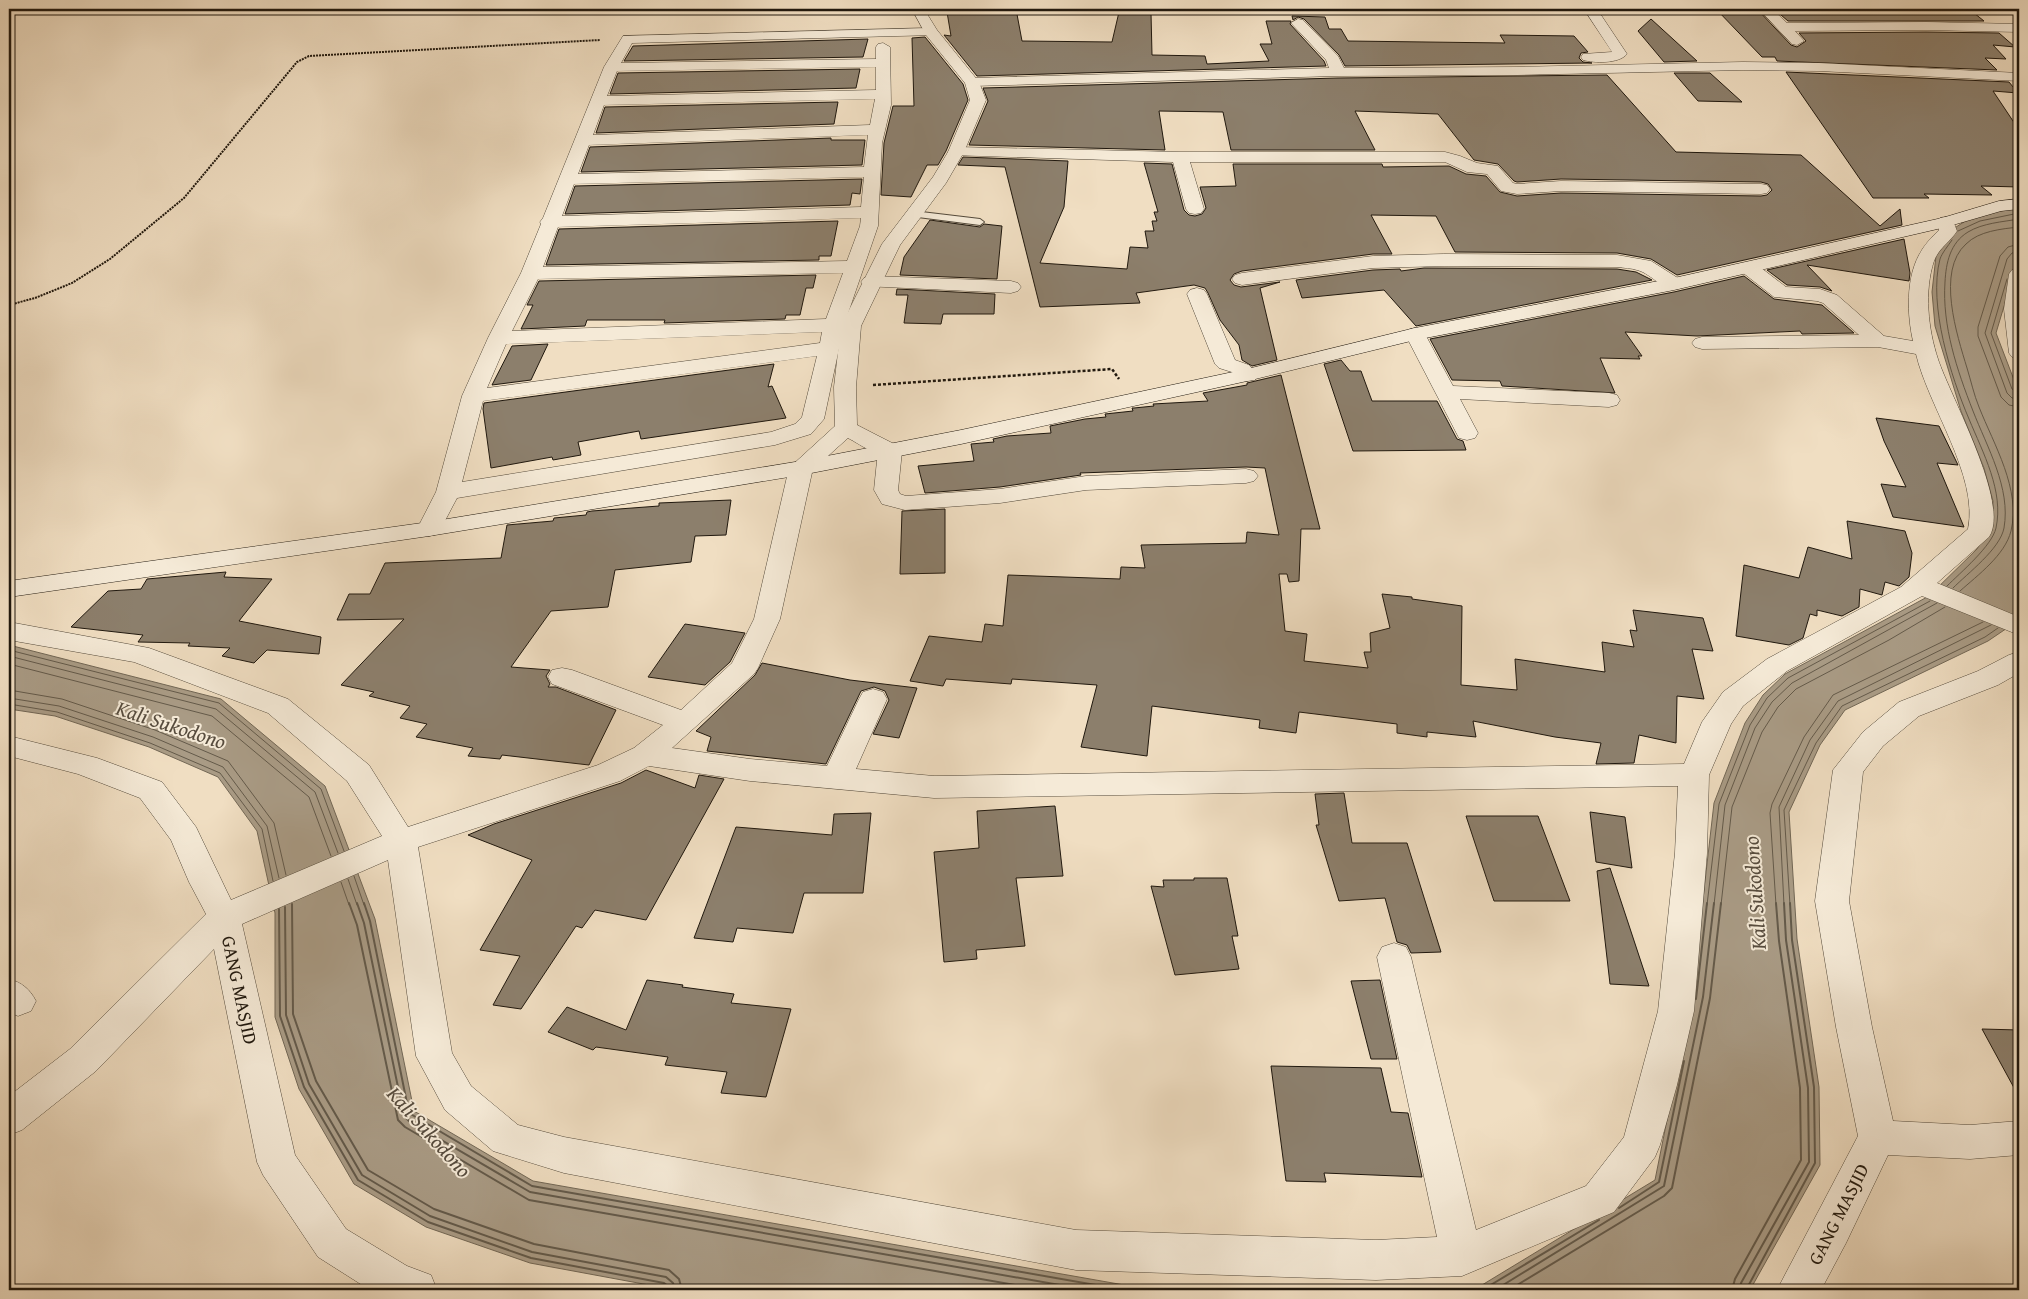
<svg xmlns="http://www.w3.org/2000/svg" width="2028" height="1299" viewBox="0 0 2028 1299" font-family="'Gentium Book Plus',serif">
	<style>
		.water { fill: #a99b85; stroke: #726755 }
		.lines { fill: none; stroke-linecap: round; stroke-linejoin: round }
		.shore-far1 { stroke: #645a4a; stroke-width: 1 }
		.shore { stroke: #645a4a; stroke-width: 2 }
		.building { fill: #8c7f6c; stroke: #20180e }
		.service-casing { stroke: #544a3b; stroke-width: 2 }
		.minor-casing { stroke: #544a3b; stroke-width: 1 }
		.tertiary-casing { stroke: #544a3b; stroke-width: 1 }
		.secondary-casing { stroke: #20180e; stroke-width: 1 }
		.path-far1 { stroke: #20180e; stroke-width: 2; stroke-dasharray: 2 1; stroke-linecap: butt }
		.path { stroke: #20180e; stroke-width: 2.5; stroke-dasharray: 3 2; stroke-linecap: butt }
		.service { fill: #f5ead7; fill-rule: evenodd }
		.minor { fill: #f5ead7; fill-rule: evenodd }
		.tertiary { fill: #f5ead7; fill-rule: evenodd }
		.secondary { fill: #f5ead7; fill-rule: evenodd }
		.labels { text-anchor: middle; stroke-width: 4; stroke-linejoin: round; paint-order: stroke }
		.near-street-label { font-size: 19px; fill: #20180e; stroke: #f5ead7 }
		.near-water-label { font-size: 21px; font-style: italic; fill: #574c3e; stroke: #f5ead7 }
	</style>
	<rect width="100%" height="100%" fill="#f0dec2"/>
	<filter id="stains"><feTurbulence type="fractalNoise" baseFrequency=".004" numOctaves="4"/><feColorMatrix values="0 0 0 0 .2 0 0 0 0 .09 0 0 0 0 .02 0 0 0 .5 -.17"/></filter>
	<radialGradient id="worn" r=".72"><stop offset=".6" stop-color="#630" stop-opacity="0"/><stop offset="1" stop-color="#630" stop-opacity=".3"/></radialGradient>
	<polygon class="water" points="2019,208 2019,256 1996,333 2019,393 2019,620 1988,641 1845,710 1820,745 1789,812 1797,939 1819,1087 1820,1165 1750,1290 676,1290 530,1263 426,1227 354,1184 299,1089 275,1017 275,913 257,831 218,777 149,747 55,716 9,709 9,645 221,699 325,786 375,919 414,1111 533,1181 1147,1289 1482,1285 1655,1180 1692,995 1714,803 1745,723 1763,695 1785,674 1929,596 1977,549 1992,527 1993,501 1984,468 1961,411 1935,326 1932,292 1936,256 1953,229 1967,220 1988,213"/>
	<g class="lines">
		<g class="shore-far1">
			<polyline points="1958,231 1980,221 2019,213"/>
			<polyline points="2019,244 2008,247 2000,256 1978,327 1978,336 2001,397 2009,405 2019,407"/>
			<polyline points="2019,252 2012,253 2007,259 1985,333 2007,393 2012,398 2019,399"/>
			<polyline points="2007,279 1991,333 2012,389 2019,393"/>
			<path d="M1947 586C1960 573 1992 546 1996 528 2004 491 1983 453 1969 419 1951 377 1928 305 1940 259 1942 253 1948 246 1952 240"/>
			<path d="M1953 588C1968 573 2000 549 2004 528 2011 488 1987 447 1973 411 1957 370 1942 326 1945 282 1946 263 1950 243 1968 232 1983 223 2002 222 2019 219"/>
			<path d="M1960 591C1978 575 2005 555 2011 531 2021 489 1994 445 1979 407 1974 395 1971 381 1967 368 1957 335 1936 271 1966 244 1979 231 2001 229 2019 227"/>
			<polyline points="9,650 219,703 321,789 344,851"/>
			<polyline points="9,656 216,709 315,792 338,853"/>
			<polyline points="9,664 212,716 309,797 331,856"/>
			<polyline points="9,690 62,699 155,730 228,761 274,823 286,875"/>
			<polyline points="9,698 59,706 153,737 223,767 267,826 279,878"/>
			<polyline points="9,704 57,712 150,743 220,773 262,829 273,881"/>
			<polyline points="354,876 364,905"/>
			<polyline points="348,879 357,905"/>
			<polyline points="341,882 349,905"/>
			<polyline points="1707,905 1719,804 1750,725 1767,698 1788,678 1930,601"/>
			<polyline points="1714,905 1725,805 1755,728 1772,702 1792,683 1937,603"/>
			<polyline points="1721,905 1732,807 1762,732 1778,707 1796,689 1889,640 1945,607"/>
			<polyline points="1776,905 1770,813 1772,804 1804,737 1833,695 1983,622"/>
			<polyline points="1784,905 1779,807 1810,740 1838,701 1991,625"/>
			<polyline points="1790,905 1784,810 1816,743 1842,706 1985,637 1998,628"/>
		</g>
		<g class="shore">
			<polyline points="349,903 357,925 398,1120 405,1127 529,1200 1044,1290"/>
			<polyline points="357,903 364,923 404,1116 409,1121 530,1192 1088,1290"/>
			<polyline points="364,903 370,921 409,1113 532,1186 1124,1290"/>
			<polyline points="292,904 293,1014 316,1081 368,1170 434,1209 534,1244 669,1270 679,1279 682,1290"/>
			<polyline points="285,907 286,1015 309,1084 362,1175 430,1216 532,1252 666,1277 673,1283 675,1290"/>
			<polyline points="279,909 280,1016 304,1087 358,1180 428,1222 531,1258 664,1283 668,1286 668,1290"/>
			<polyline points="1696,999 1707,903"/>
			<polyline points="1619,1208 1659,1182 1684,1061"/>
			<polyline points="1466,1290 1484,1289 1599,1220"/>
			<polyline points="1495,1290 1664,1186 1703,997 1714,903"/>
			<polyline points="1509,1290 1664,1196 1672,1188 1710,998 1721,903"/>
			<polyline points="1732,1290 1735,1279 1801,1160 1800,1088 1779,941 1776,903"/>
			<polyline points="1740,1290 1741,1283 1809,1162 1808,1088 1786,940 1784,903"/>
			<polyline points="1746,1290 1815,1163 1814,1087 1792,940 1790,903"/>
		</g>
	</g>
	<g class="building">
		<polygon points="976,9 1016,9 1022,41 1112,42 1119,12 1151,13 1152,55 1205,56 1207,64 1269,61 1260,44 1272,44 1266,21 1291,21 1290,24 1324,61 1326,66 977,76 944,35 951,36 947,12 976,11"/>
		<polygon points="1716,9 1757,9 1791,45 1797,47 1806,41 1799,33 1926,32 1999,33 2015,47 1993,45 2006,59 1985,58 1997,70 1777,61 1775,57 1762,57"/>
		<polygon points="1774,9 1969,9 1984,21 1788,21"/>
		<polygon points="1292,16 1325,17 1329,29 1341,29 1348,41 1505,43 1500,35 1574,36 1588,52 1581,53 1579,58 1583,62 1592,63 1345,66 1339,55 1304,19 1298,17 1293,20"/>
		<polygon points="1651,19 1697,61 1664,62 1638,31"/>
		<polygon points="925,37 963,84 968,100 946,151 938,165 927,165 911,197 881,195 884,143 893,106 914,106 912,38"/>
		<polygon points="868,39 863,57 624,61 633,46"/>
		<polygon points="860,69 856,88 610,94 618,73"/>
		<polygon points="1786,72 2009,82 2018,93 1993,91 2019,130 2019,187 1981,186 1992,195 1924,194 1929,198 1873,198"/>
		<polygon points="1674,73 1710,73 1742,102 1698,101"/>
		<polygon points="1607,75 1676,152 1801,155 1880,226 1900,209 1902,225 1677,275 1651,259 1617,253 1455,252 1436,216 1371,215 1392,254 1373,254 1242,271 1234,274 1230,280 1234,285 1241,287 1280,282 1260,288 1277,360 1252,366 1242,360 1239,345 1220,320 1208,293 1205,288 1194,285 1136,293 1140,303 1040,307 1005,167 958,165 963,157 1068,161 1064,207 1040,263 1127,269 1130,247 1148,248 1145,231 1154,231 1152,221 1157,221 1154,212 1158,212 1144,163 1172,164 1184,210 1189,215 1195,216 1202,214 1206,208 1200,187 1236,186 1233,164 1382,164 1383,167 1449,166 1466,174 1486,176 1500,192 1517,196 1561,193 1761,196 1767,195 1772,190 1768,184 1761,182 1561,179 1517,182 1514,181 1498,164 1474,160 1438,114 1355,111 1375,150 1231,150 1223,112 1159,111 1165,150 969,145 988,101 983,88 1338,78"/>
		<polygon points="838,102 834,124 596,133 605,107"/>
		<polygon points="831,138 831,140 865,140 862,165 581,172 590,147"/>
		<polygon points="862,179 860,194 852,193 850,205 565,214 575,186"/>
		<polygon points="930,220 980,227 984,224 1002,226 997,279 900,275 904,257"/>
		<polygon points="838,221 831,256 819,256 819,260 546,265 559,229"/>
		<polygon points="1904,239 1910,273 1909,281 1807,265 1832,291 1820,287 1787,285 1767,270"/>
		<polygon points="1424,268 1617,269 1636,272 1652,280 1416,326 1384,290 1302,298 1296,280 1373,270 1400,269 1401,271"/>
		<polygon points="816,275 813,288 806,288 800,315 786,315 785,319 664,323 665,320 587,320 585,326 521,329 533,305 527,305 539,281"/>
		<polygon points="1744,276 1774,299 1822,305 1854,333 1802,334 1800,331 1697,336 1625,332 1642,356 1638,356 1640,359 1600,358 1615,393 1502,386 1500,381 1452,380 1430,339 1674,292"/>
		<polygon points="897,289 995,294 994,314 943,314 941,324 904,323 908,295 896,295"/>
		<polygon points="548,344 531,380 492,385 512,346"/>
		<polygon points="1341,360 1350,371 1361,371 1372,401 1437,401 1457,439 1463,441 1466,450 1353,451 1324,364"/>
		<polygon points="774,364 768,387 772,386 786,418 641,439 639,431 578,442 581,455 553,460 552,457 491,468 483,409 484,403"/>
		<polygon points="1281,375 1320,529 1301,529 1299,581 1289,582 1287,574 1279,574 1285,631 1307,634 1304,661 1368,668 1364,652 1371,652 1370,633 1390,628 1382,594 1412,597 1412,599 1462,606 1461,685 1517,690 1515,659 1605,672 1602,642 1634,647 1630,630 1637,631 1633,610 1703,618 1713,651 1692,649 1704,699 1677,696 1676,743 1639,735 1634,763 1596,764 1601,743 1555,737 1473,721 1476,737 1427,732 1427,737 1397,733 1397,724 1299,712 1296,733 1259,728 1260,720 1152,706 1147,756 1081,747 1097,685 1012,679 1011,684 946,679 943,686 910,681 929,636 982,642 985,624 1003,626 1008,575 1120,579 1121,567 1145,568 1141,545 1246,543 1247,532 1279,535 1265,468 1246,467 1080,473 1081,475 1000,487 925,493 918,466 974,461 971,444 994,442 993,439 1007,436 1051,433 1050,426 1085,419 1106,417 1105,414 1133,411 1132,408 1134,408 1154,406 1153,404 1208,401 1203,393 1247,385 1247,383"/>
		<polygon points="1876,418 1939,426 1958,465 1937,463 1964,527 1893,517 1881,484 1906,487 1884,441"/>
		<polygon points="731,500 726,535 695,536 691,562 615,570 608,607 551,611 511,667 550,670 546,676 550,684 548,687 556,687 616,710 589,765 502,755 500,759 468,756 473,748 416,737 427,724 400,718 410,706 369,696 374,692 341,685 404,619 337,620 349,594 370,594 385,563 501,558 507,525 553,521 554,518 586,515 587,512 592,511 659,506 659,503"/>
		<polygon points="945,509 945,573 900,574 902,511"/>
		<polygon points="1847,521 1905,531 1912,553 1909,577 1899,586 1885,582 1882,595 1860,589 1859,607 1842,616 1817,610 1817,616 1810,614 1803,638 1789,645 1736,636 1744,565 1799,578 1808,547 1852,559"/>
		<polygon points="226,572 224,577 272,579 239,621 321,637 319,654 267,650 254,663 222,656 230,648 188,646 190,643 138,642 143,635 71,627 108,591 141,589 147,579"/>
		<polygon points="685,624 745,633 730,662 705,685 648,677"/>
		<polygon points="762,663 850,680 917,688 899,738 873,734 889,700 885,691 874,687 861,691 826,764 707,751 711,737 696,731 755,675"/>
		<polygon points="646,770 695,788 699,775 724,779 646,920 595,910 582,928 576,926 521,1009 493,1005 520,956 480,950 532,860 468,835 494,824 621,783"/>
		<polygon points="1344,793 1352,843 1407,843 1441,952 1411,953 1407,945 1397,942 1385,898 1339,901 1316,825 1319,825 1315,794"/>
		<polygon points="1055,806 1063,876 1016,878 1025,946 976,950 977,959 944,962 934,852 979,848 977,811"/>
		<polygon points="1590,812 1625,817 1632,868 1596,862"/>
		<polygon points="871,813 863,893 804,893 793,933 737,928 733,942 694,938 736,827 832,835 834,814"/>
		<polygon points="1466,816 1538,816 1570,901 1494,901"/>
		<polygon points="1610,868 1649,986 1610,984 1597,871"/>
		<polygon points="1194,878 1227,878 1238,936 1232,936 1239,969 1175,975 1151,886 1164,887 1163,880 1194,880"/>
		<polygon points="647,980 683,985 682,987 734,994 731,1003 791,1009 766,1097 721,1093 727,1072 665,1065 668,1057 596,1047 593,1050 548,1032 567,1007 626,1030"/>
		<polygon points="1380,980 1397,1059 1371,1059 1351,981"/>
		<polygon points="1982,1029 2019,1030 2019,1097"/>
		<polygon points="1271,1066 1381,1068 1391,1112 1408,1113 1422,1177 1324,1173 1326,1182 1286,1181"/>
	</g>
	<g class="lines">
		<g class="service-casing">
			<polygon id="service" points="913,211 980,219 984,222 980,225 910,216 910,212"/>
		</g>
		<g class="minor-casing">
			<g id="minor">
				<path d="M1584 9H1597L1627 54C1619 64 1594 63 1583 60L1581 57 1583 54 1612 52Z"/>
				<polygon points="1759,9 1772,9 1787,23 1926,22 2019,24 2019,32 1926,30 1795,31 1804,41 1797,45 1792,44"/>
				<polygon points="1298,19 1303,20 1338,56 1344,68 1517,67 1743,62 1819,63 2019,73 2019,81 1819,71 1743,70 1517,75 1338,76 972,86 967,85 965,82 967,79 972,78 1329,68 1326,60 1291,23"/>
				<path d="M931 28 938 32 936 35 632 43 621 63 876 59V47L878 44 883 43 890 47 891 105 882 143 878 226 844 325 824 419 811 434 775 445 457 498 438 534 429 536 420 534 417 529 436 492 462 396 488 338 521 273 541 224 540 222 543 218 604 67 623 36ZM876 67V90L607 96 617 71ZM875 99 870 125 593 135 604 105ZM868 135 864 167 578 174 589 145ZM864 177 861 207 562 216 574 184ZM861 218 860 226 847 261 543 267 558 227ZM843 273 826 319 512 331 538 279ZM822 332 820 343 487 388 506 344ZM817 356 802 417 795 424 771 432 462 482 483 401Z"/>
				<polygon points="956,147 1180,152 1445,152 1460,156 1477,163 1498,166 1513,183 1517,184 1561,181 1761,184 1767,185 1770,189 1767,193 1761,194 1561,191 1517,194 1501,191 1487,174 1467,172 1445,162 1190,162 1204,209 1201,213 1195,214 1189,213 1186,209 1173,162 950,155 948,152 950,149"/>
				<path d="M1946 217 1952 218 1957 231C1950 242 1939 248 1934 261 1924 291 1928 329 1938 359 1950 396 2011 504 1989 537L1937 583 2019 617V635L1922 596 1787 671 1743 706 1731 724 1709 775 1707 853 1694 1011 1677 1085 1660 1145 1655 1157 1614 1212 1462 1276 1376 1280 1076 1270 564 1173 493 1151 445 1110 416 1056 388 860 242 924 295 1155 346 1229 407 1266 431 1275 437 1290H370L318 1257 263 1175 257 1162 214 949 96 1071 22 1130 9 1135V1096L70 1049 206 914 189 882 171 840 140 798 78 774 9 756V736L97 758 162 782 196 827 231 900 382 836 347 781 268 713 134 662 9 640V622L149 648 288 699 369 765 408 827 598 765 634 748 663 725 552 684 548 677 552 670 562 668 572 670 681 710 732 663 754 619 789 468 793 463 801 461 809 463 813 468 780 619 758 668 754 674 672 748 750 759 827 766 859 699 863 692 873 689 883 692 887 699 856 769 934 776 1684 764 1702 722 1723 692 1767 659 1901 587 1968 529C1979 476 1928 406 1916 354L1878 347 1702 349 1695 347 1692 343 1695 339 1702 337 1859 335 1823 303 1817 301 1774 297 1742 272 1740 268 1742 264 1749 262 1756 264 1786 287 1820 289 1837 295 1884 336 1913 341C1907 315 1906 279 1919 255 1924 245 1931 238 1939 230L1937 222 1940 218ZM649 766 750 781 934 798 1678 786 1675 853 1658 1011 1624 1137 1586 1186 1476 1230 1411 957 1406 947 1394 943 1382 947 1377 957 1437 1237 1376 1240 1076 1230 564 1137 518 1125 471 1086 452 1053 418 847 620 781Z"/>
				<path d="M1444 254 1617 255 1651 261 1681 280 1684 284 1681 288C1663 293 1653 274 1637 270 1631 268 1624 268 1617 267L1444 266 1373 268 1242 285 1235 283 1232 279 1235 275 1242 273 1373 256Z"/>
				<polygon points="2019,268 2019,359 2012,357 2009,353 2004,309 2009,274 2012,270"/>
				<polygon points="871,276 1011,281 1018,283 1021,287 1018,291 1011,293 864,286 861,282 864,278"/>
				<polygon points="1197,288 1204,290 1207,294 1235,360 1249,365 1258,375 1255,380 1247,381 1239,380 1235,373 1219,368 1215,364 1187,294 1190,290"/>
				<polygon points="1415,328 1422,330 1425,334 1453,386 1609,393 1617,395 1620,400 1617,405 1609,407 1460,399 1478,433 1475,438 1467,440 1459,438 1405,334 1408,330"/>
				<polygon points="890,444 898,446 902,451 898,490 900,494 906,496 1000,489 1086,476 1246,469 1254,471 1258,476 1254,481 1246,483 1086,490 1000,503 905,510 882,504 874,490 878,451 882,446"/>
				<polygon points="2019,652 2019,673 1998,685 1919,716 1883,746 1863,772 1849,901 1872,1027 1893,1121 1970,1125 2019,1121 2019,1155 1970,1159 1888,1155 1846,1243 1821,1290 1777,1290 1858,1136 1836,1027 1815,901 1833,770 1863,732 1899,702 1978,671 2009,655"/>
				<path d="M9 979C22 983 29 988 36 1001L31 1011 18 1016 9 1012Z"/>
			</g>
		</g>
		<g class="tertiary-casing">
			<path id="tertiary" d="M912 9H924L937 30 979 82 986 100 964 152 946 183 900 245 861 326 856 387 857 425 898 446 902 451 898 456C881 460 863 446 848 438L809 473 801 475 793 473 789 468 835 426 834 387 841 326 882 244 933 177 948 152 970 100 965 83 926 35Z"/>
		</g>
		<g class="secondary-casing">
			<polygon id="secondary" points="2019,199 2019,209 2001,211 1946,227 1674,290 1415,340 1247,381 961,444 801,475 429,536 9,597 9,581 429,522 801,461 961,430 1247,369 1415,328 1674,278 1942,218 1999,201"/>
		</g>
		<polyline class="path-far1" points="9,305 35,298 72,283 110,259 184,198 297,62 309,56 600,40"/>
		<polyline class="path" points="873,385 1112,369 1119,379"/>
		<use href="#service" class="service"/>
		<use href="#minor" class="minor"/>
		<use href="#tertiary" class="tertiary"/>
		<use href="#secondary" class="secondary"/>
	</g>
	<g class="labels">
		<g class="near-street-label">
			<text transform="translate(240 990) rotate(78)" y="7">GANG MASJID</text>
			<text transform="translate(1838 1214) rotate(-63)" y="7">GANG MASJID</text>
		</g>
		<g class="near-water-label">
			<text transform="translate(171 725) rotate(18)" y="7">Kali Sukodono</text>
			<text transform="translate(1755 893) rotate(-94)" y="7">Kali Sukodono</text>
			<text transform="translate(429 1132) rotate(48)" y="7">Kali Sukodono</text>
		</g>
	</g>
	<rect width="2028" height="1299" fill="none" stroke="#f0dec2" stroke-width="30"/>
	<rect x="10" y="10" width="2008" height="1279" fill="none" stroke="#20180e" stroke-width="2.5"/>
	<rect x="15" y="15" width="1998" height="1269" fill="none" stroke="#20180e"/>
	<rect width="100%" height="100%" filter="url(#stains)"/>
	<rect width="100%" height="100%" fill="url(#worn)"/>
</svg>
